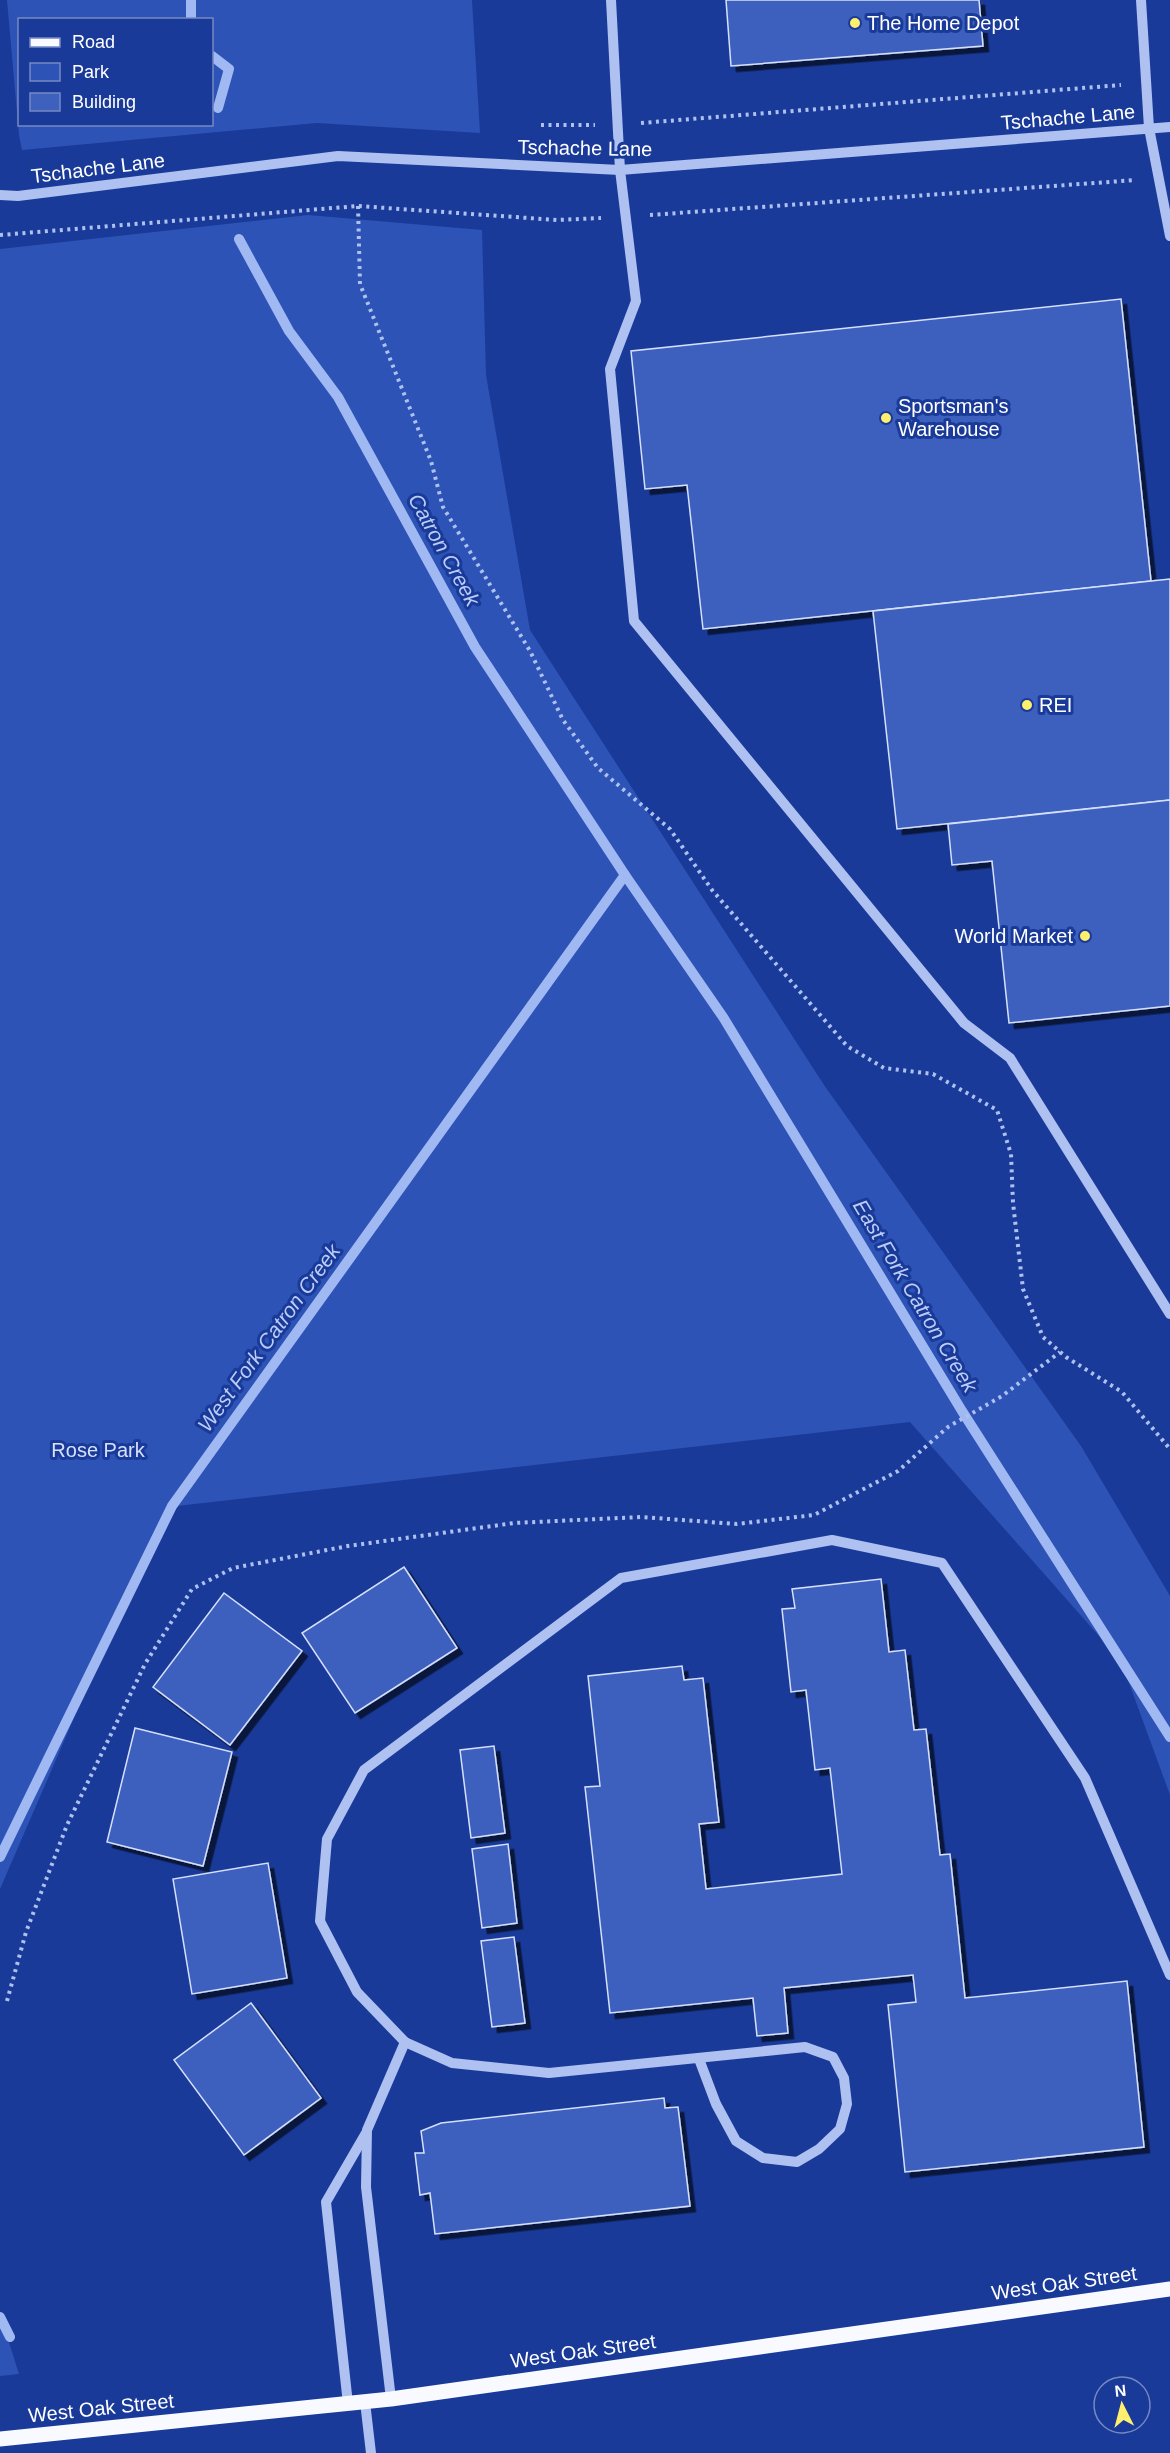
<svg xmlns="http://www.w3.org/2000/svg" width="1170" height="2453" viewBox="0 0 1170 2453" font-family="Helvetica,sans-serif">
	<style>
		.green { fill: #2d53b6; fill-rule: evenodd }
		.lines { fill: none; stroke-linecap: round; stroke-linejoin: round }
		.stream { stroke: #a1b9f3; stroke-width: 10 }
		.building { fill: #3e61be; stroke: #d6e0fc; stroke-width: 1.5; filter: url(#shadow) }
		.path { stroke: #aec1f1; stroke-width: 4; stroke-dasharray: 3 4.5; stroke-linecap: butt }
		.minor { stroke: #aec1f1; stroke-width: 10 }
		.major { stroke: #f8faff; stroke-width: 15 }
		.poi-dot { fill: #ffef6e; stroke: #193a99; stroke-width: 2 }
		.labels { text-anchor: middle; stroke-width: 6; stroke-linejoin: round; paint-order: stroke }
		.poi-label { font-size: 20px; fill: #fff; stroke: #193a99; text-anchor: start }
		.street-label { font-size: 20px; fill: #fff; stroke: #193a99 }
		.park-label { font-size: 20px; fill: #d6e0fc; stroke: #193a99 }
		.water-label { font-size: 21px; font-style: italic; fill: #bbccf7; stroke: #193a99 }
	</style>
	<defs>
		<filter id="shadow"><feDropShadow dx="5.5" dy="5.5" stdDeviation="0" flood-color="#0009"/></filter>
	</defs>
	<rect width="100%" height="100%" fill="#193a99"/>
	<g class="green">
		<path d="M7 0H472L480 133 317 123 22 150 19 135ZM20 20H212V124H20Z"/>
		<polygon points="308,215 482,230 486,375 530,630 824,1085 1081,1446 1170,1596 1170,1795 1121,1661 910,1422 177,1506 148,1547 0,1889 0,249"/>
		<polygon points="0,2314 19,2374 0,2376"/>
	</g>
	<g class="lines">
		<g class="stream">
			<polyline points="191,20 191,0"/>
			<polyline points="212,56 229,69 218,108"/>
			<polyline points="239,239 289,331 338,397 475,647 625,875 723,1017 962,1411 1170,1737"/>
			<polyline points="0,1857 172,1506 625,875"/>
			<polyline points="0,2317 10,2337"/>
		</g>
	</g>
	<g class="building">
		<polygon points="726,0 979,0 983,46 731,66"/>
		<polygon points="1121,299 1151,581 703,629 687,485 645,489 631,351"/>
		<polygon points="1170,579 1170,800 897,829 873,611"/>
		<polygon points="1170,800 1170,1006 1009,1023 992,861 952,865 948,824"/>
		<polygon points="404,1567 457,1648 355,1713 302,1633"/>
		<polygon points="881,1579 889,1652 905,1650 914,1730 926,1729 940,1855 950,1854 965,1998 1127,1981 1144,2147 905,2172 888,2005 916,2002 913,1975 784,1988 788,2033 757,2036 753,1998 610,2013 585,1787 600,1786 588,1676 682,1666 684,1680 703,1678 719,1822 699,1824 706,1889 842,1874 830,1768 815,1770 806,1690 791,1692 782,1609 795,1608 792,1589"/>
		<polygon points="224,1593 302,1651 230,1745 153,1687"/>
		<polygon points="135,1728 232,1752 203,1866 107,1842"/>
		<polygon points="494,1746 505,1833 471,1838 460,1750"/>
		<polygon points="508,1844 517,1923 482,1928 472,1849"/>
		<polygon points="268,1863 287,1978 192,1994 173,1879"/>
		<polygon points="514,1937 525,2023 492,2027 481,1941"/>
		<polygon points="251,2003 321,2098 244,2155 174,2060"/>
		<polygon points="664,2098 665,2108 678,2107 690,2206 435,2234 430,2193 420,2195 415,2153 424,2153 421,2131 441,2123"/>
	</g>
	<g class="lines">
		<g class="path">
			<polyline points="641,123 1121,85"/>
			<polyline points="541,125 595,125"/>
			<polyline points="358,206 360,284 431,461 443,507 530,651 563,720 598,768 670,829 712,890 847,1046 884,1068 933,1074 997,1110 1011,1154 1013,1203 1023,1289 1043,1337 1066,1357 1122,1392 1170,1449"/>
			<polyline points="650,215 1136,180"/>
			<polyline points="0,235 358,206 557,220 601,218"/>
			<polyline points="7,2001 26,1932 67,1825 145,1664 192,1589 233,1568 348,1546 514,1523 641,1517 737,1524 814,1515 898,1471 948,1427 1002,1396 1060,1352"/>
		</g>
		<g class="minor">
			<polyline points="611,0 620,170 636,301 610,369 634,621 964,1023 1010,1058 1170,1314"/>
			<polyline points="1141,0 1149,128 1170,236"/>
			<polyline points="0,195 18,196 338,156 620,170 1170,127"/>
			<polyline points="405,2042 452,2063 549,2073 805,2047 833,2057 844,2078 847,2104 840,2129 819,2149 797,2162 763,2158 736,2141 716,2104 699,2059"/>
			<polyline points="391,2399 366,2187 367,2130 405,2042 357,1992 320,1921 327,1839 364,1770 621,1578 832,1540 942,1563 1085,1778 1170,1975"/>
			<polyline points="365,2402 371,2453"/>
			<polyline points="348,2404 326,2202 366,2133"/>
		</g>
		<polyline class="major" points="0,2439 391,2399 1170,2289"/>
	</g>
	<g class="poi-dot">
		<circle cx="855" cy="23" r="6"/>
		<circle cx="886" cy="418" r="6"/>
		<circle cx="1027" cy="705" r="6"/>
		<circle cx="1085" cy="936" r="6"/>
	</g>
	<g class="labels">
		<g class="poi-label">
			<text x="867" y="30">The Home Depot</text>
			<text x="898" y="413">Sportsman's<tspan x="898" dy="23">Warehouse</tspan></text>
			<text x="1039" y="712">REI</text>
			<text x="1073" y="943" text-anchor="end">World Market</text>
		</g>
		<g class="street-label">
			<text transform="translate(1068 117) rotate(-5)" y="7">Tschache Lane</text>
			<text transform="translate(585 148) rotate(1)" y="7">Tschache Lane</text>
			<text transform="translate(98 168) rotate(-7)" y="7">Tschache Lane</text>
			<text transform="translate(1064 2283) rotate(-8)" y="7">West Oak Street</text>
			<text transform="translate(583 2351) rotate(-8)" y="7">West Oak Street</text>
			<text transform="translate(101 2408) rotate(-6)" y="7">West Oak Street</text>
		</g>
		<g class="park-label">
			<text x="98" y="1457">Rose Park</text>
		</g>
		<g class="water-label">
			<text transform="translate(444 550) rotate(61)" y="7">Catron Creek</text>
			<text transform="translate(915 1296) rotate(59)" y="7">East Fork Catron Creek</text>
			<text transform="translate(269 1338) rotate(-54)" y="7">West Fork Catron Creek</text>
		</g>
	</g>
	<rect x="18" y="18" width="195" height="108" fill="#193a99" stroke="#7589c2" stroke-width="1.5"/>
	<rect x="30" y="38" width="30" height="9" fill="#f8faff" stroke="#7589c2" stroke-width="1.5"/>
	<text x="72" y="48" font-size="18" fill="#ffffff">Road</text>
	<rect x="30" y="63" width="30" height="18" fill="#2d53b6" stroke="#7589c2" stroke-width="1.5"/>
	<text x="72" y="78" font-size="18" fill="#ffffff">Park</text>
	<rect x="30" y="93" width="30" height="18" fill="#3e61be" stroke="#7589c2" stroke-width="1.5"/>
	<text x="72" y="108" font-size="18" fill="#ffffff">Building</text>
	<g transform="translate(1122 2405) rotate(354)"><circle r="28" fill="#193a99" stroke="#7589c2" stroke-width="1.5"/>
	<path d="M0-4.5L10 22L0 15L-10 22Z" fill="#ffef6e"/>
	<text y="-9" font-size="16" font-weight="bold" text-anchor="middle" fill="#ffffff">N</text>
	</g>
</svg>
